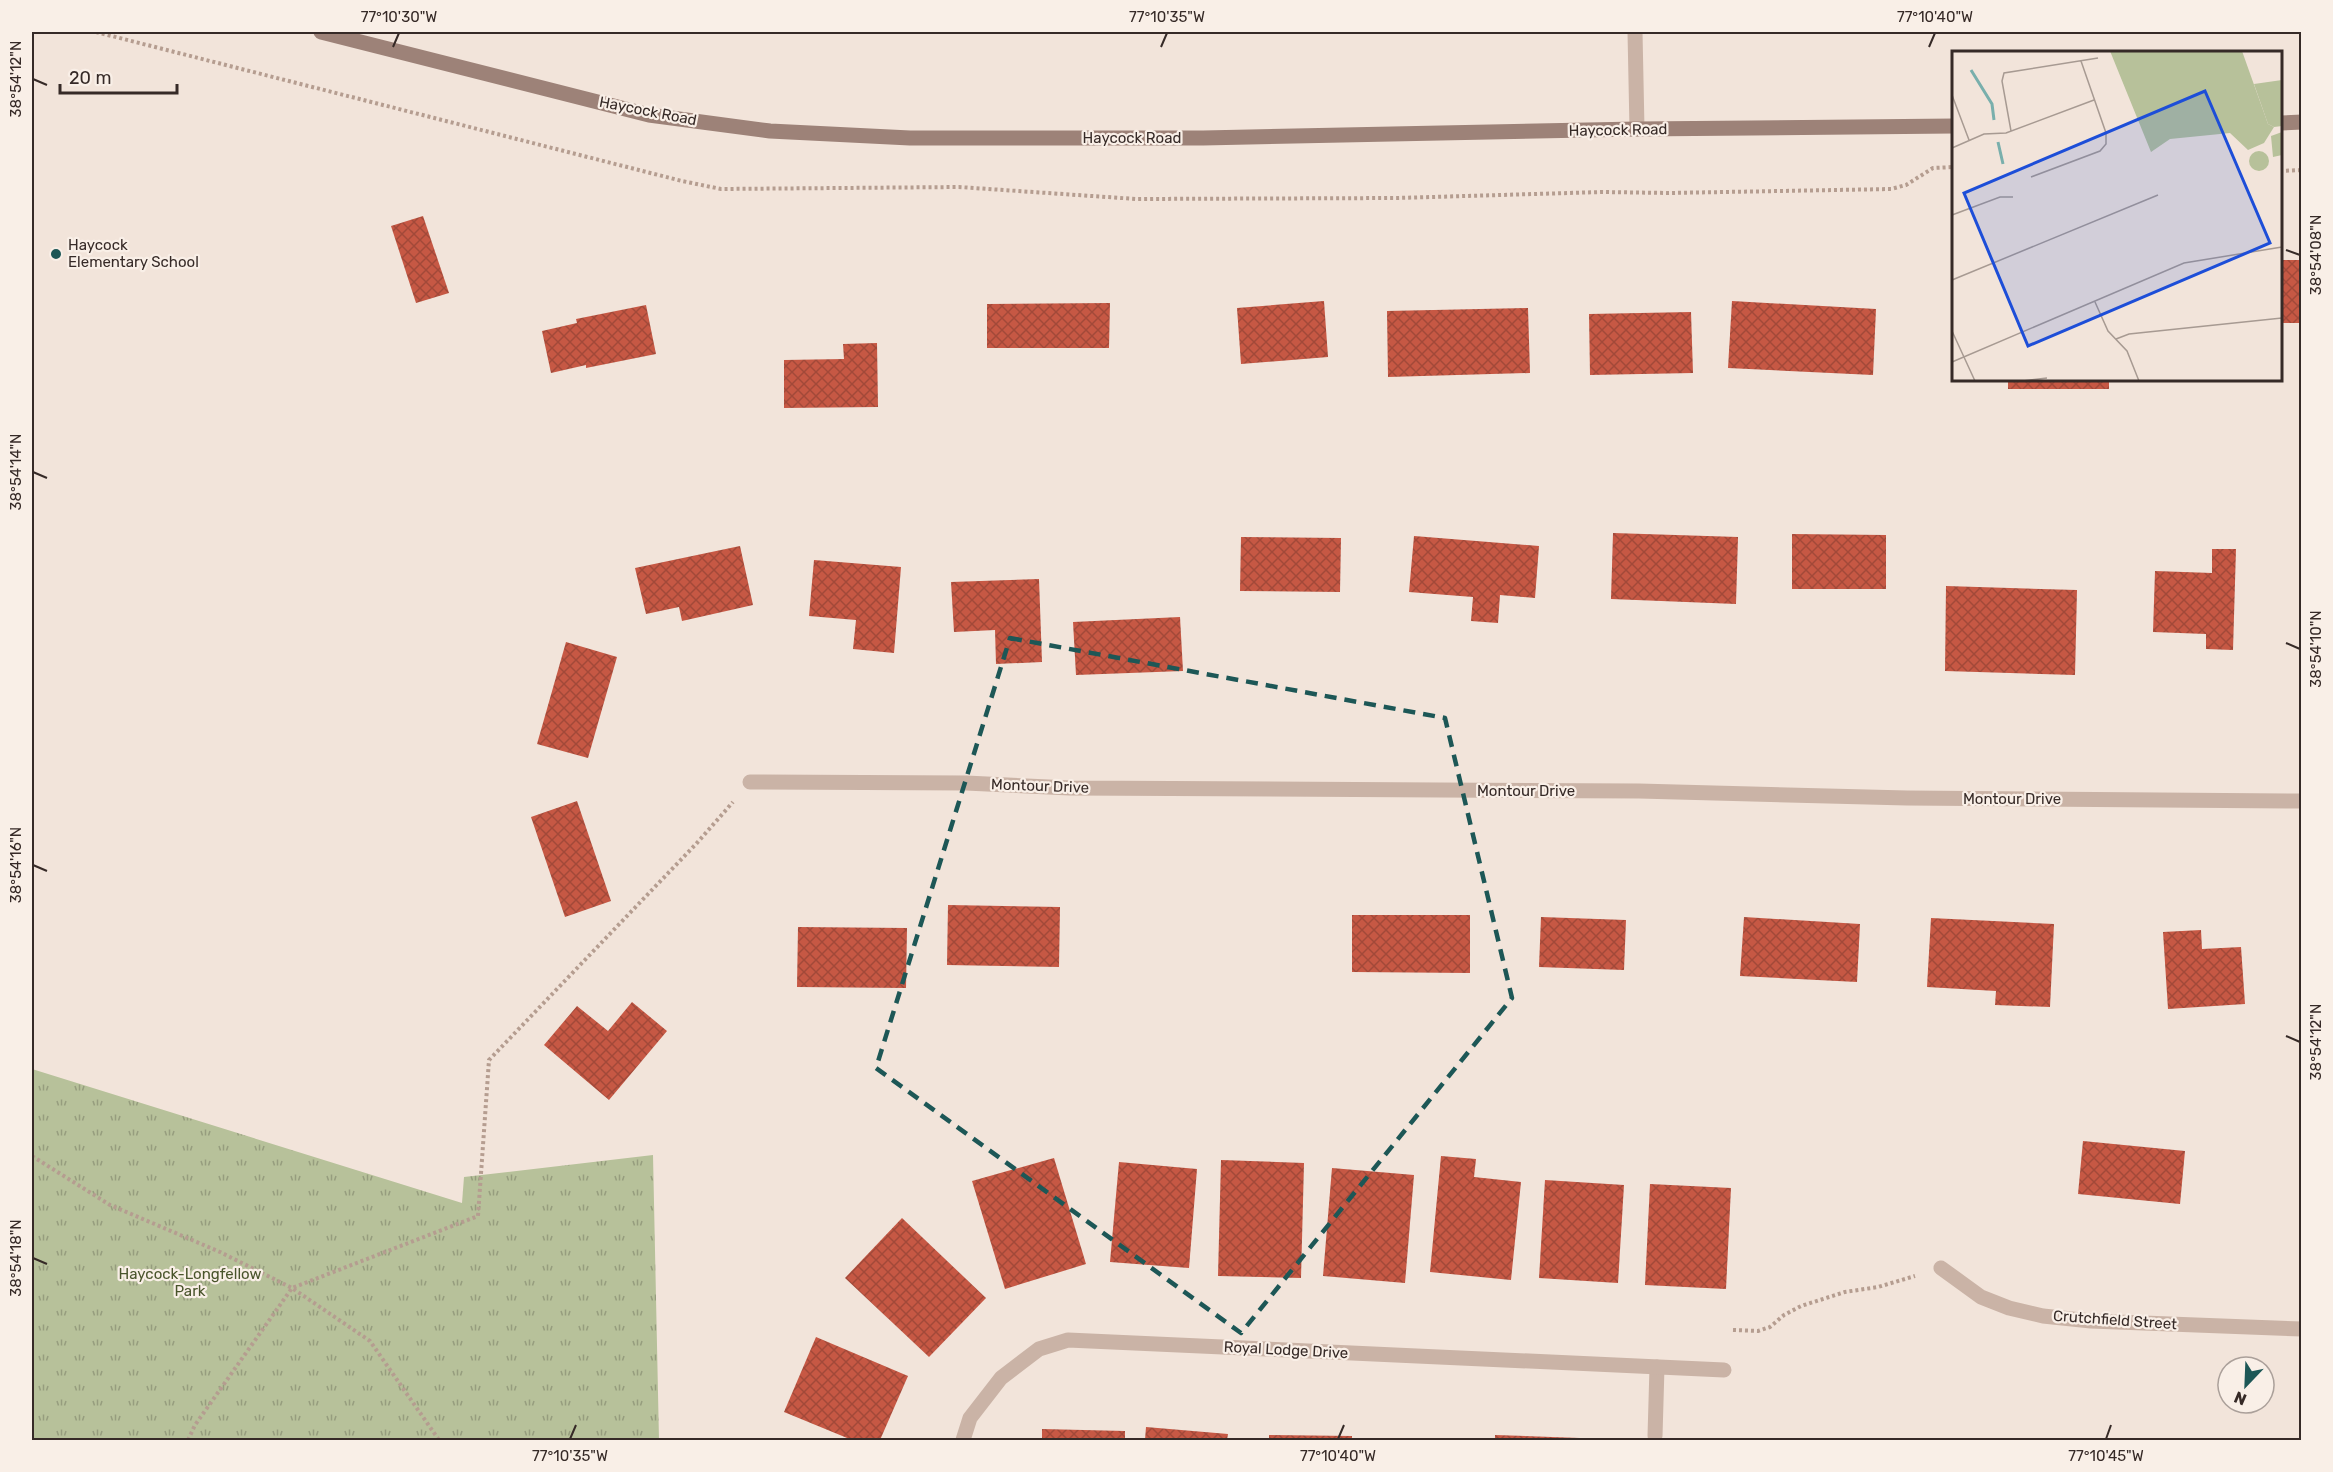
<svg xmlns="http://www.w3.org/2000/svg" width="2333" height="1472" viewBox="0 0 2333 1472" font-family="Rubik,sans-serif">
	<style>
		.park { fill: url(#park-tufts) }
		.building { fill: url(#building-cross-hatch) }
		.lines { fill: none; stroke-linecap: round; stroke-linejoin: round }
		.path { stroke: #b59d90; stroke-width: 4; stroke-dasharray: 3 3; stroke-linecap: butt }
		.minor { stroke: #cab3a6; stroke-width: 15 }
		.secondary { stroke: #9d8278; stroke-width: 15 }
		.marked { fill: none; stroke: #1d5756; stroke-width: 4.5; stroke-dasharray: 12 8; stroke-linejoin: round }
		.ticks { fill: none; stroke: #362a27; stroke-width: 2 }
		.poi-dot { fill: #1d5756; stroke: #f9efe7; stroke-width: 2 }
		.labels { text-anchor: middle; stroke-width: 4.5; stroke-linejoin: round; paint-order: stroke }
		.street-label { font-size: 15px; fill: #362a27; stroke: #f9efe7 }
		.poi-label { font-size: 15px; fill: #362a27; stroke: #f9efe7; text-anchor: start }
		.park-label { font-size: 15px; fill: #49542b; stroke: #f9efe7 }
		.inset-river { fill: none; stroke: #79afac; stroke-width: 3 }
		.inset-road { fill: none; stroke: #a79a92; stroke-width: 1.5 }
		.view { fill: #1d4ed8; fill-opacity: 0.15; stroke: #1d4ed8; stroke-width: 3 }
		.inset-edge { fill: none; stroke: #362a27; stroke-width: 3 }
		.neatline { fill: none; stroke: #362a27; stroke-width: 2 }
		.ticks-label { font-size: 15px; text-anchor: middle; fill: #362a27 }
	</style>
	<defs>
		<pattern id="park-tufts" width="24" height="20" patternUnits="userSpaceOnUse" patternTransform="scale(1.5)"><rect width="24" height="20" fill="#b7c19a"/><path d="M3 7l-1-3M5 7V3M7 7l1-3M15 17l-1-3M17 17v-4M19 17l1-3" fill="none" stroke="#969d7e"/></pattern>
		<pattern id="building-cross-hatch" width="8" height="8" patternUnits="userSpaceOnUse" patternTransform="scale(1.5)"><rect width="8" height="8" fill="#c65844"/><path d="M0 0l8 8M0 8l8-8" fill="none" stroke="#a24939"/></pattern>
	</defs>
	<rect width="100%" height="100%" fill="#f2e4da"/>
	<polygon class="park" points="32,1069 462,1203 464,1177 653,1155 659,1440 32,1440"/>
	<g class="building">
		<polygon points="423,216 449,293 416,303 391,226"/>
		<rect x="2280" y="260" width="22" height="63"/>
		<polygon points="1324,301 1328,357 1241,364 1237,308"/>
		<polygon points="1732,301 1876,309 1873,375 1728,368"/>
		<polygon points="1110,303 1109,348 987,348 987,304"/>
		<polygon points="646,305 656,354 586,368 586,365 551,373 542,331 577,323 576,319"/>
		<polygon points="1528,308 1530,373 1388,377 1387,311"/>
		<polygon points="1691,312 1693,373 1590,375 1589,314"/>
		<polygon points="877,343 878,407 784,408 784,360 844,359 843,344"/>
		<rect x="2008" y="380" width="101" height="9"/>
		<polygon points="1613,533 1738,537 1736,604 1611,599"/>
		<polygon points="1792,534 1886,535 1886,589 1792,589"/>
		<polygon points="1414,536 1539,546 1535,598 1500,595 1498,623 1471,621 1473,597 1409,592"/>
		<polygon points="1241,537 1341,538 1340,592 1240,591"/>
		<polygon points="740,546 753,605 682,621 679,607 646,614 635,568"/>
		<polygon points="2212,549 2236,549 2233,650 2206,649 2206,634 2153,632 2155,571 2212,573"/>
		<polygon points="814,560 901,567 894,653 853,649 856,620 809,616"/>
		<polygon points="1039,579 1042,662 996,664 995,630 954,632 951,582"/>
		<polygon points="1946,586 2077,590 2075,675 1945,671"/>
		<polygon points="1180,617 1183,671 1076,675 1073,622"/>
		<polygon points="566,642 617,657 588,758 537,744"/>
		<polygon points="577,801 611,901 565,917 531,817"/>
		<polygon points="948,905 1060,907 1059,967 947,965"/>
		<polygon points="1352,915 1470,915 1470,973 1352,972"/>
		<polygon points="1541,917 1626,920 1624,970 1539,967"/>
		<polygon points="1744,917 1860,924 1857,982 1740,976"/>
		<polygon points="1931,918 2054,924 2050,1007 1995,1005 1996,991 1927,987"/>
		<polygon points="798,927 907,928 906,988 797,987"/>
		<polygon points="2201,930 2202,949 2241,947 2245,1004 2168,1009 2163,932"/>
		<polygon points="632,1002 667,1031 609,1100 544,1045 577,1006 608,1031"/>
		<polygon points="2083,1141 2185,1151 2180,1204 2078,1194"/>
		<polygon points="1441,1156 1476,1159 1474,1177 1521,1182 1511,1280 1430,1272"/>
		<polygon points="1054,1158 1086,1264 1005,1289 972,1181"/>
		<polygon points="1221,1160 1304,1163 1301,1278 1218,1276"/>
		<polygon points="1119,1162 1197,1169 1189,1268 1110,1262"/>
		<polygon points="1332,1168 1414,1175 1405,1283 1323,1276"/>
		<polygon points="1545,1180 1624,1185 1618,1283 1539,1278"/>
		<polygon points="1650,1184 1731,1188 1726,1289 1645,1285"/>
		<polygon points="902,1218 986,1298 929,1357 845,1278"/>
		<polygon points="816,1337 908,1376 880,1440 852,1440 784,1412"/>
		<polygon points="1146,1427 1228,1434 1227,1440 1145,1440"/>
		<polygon points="1042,1429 1125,1431 1125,1440 1042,1440"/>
		<polygon points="1269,1435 1352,1436 1352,1440 1269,1440"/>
		<polygon points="1495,1435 1580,1438 1580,1440 1495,1440"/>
	</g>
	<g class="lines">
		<g class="path">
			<polyline points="96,32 682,181 721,189 959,187 1136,199 1397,198 1603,192 1669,193 1891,189 1906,185 1933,168 1954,167"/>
			<polyline points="2280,171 2302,170"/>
			<polyline points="32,1156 110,1205 220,1252 292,1288 370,1341 439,1440"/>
			<polyline points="1733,1330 1758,1331 1770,1327 1784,1315 1801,1306 1845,1292 1878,1287 1915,1276"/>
			<polyline points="188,1440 195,1425 292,1288 478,1216 489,1060 696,844 733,802"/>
		</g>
		<g class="minor">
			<polyline points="1635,32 1637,129"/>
			<polyline points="750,782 966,783 1070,788 1639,791 1907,798 2302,801"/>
			<polyline points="1941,1268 1981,1297 2009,1308 2043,1316 2091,1321 2302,1329"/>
			<polyline points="1655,1436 1657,1367"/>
			<polyline points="963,1440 970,1418 1001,1378 1039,1349 1068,1340 1724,1370"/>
		</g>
		<g class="secondary">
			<polyline points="321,32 649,115 770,131 910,138 1203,138 1637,129 1954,126"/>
			<polyline points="2280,123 2302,122"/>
		</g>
	</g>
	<path class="marked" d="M1010 638 1445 718 1512 998 1241 1333 876 1068Z"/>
	<path class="ticks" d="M393 47 399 33M1161 47 1167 33M1929 47 1935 33M33 79 47 85M2286 250 2300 255M33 472 47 478M2286 643 2300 649M33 865 47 871M2286 1036 2300 1042M33 1258 47 1264M570 1439 576 1425M1338 1439 1344 1425M2106 1439 2111 1425"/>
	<circle class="poi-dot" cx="56" cy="254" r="6"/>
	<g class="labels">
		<g class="street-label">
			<text transform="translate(648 111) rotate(11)" y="5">Haycock Road</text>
			<text transform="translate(1618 130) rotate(-1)" y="5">Haycock Road</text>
			<text x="1132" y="143">Haycock Road</text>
			<text transform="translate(1040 786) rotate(2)" y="5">Montour Drive</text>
			<text x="1526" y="796">Montour Drive</text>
			<text x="2012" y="804">Montour Drive</text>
			<text transform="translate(2115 1320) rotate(4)" y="5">Crutchfield Street</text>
			<text transform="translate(1286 1350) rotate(3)" y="5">Royal Lodge Drive</text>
		</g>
		<g class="poi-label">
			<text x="68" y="250">Haycock<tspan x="68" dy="17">Elementary School</tspan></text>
		</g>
		<g class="park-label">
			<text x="190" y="1279">Haycock-Longfellow<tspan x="190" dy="17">Park</tspan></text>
		</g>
	</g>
	<g transform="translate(1952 51)">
		<rect width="330" height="330" fill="#f2e4da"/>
		<path d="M297 110a10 10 0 1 1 20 0a10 10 0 1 1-20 0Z" fill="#b7c19a"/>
		<path d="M330 29V75L322 76 316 73 302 33Z" fill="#b7c19a"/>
		<path d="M158 0H290L316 73 322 76 312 92 296 99 278 82 218 88 199 101ZM330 81V104L321 106 319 85Z" fill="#b7c19a"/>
		<path class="inset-river" d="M19 19 40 53 42 69M46 91 51 113"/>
		<path class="inset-road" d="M0 44 17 89M59 80 50 30 52 22 146 7M0 97 32 83 54 82 142 49M79 126 148 100 154 93V82L129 10M0 164 48 146H61M0 229 206 144M143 251 156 280 175 300 187 330M0 280 23 330M164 288 177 283 330 267M0 311 232 212 330 196M71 330 95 327"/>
		<path class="view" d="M253 40 318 192 76 295 12 142Z"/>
		<rect width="330" height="330" class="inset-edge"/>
	</g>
	<rect width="2333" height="1472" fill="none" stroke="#f9efe7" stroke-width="66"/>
	<g transform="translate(2246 1385) rotate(203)"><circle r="28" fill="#f9efe7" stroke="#aba09a" stroke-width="1.5"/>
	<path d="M0-4.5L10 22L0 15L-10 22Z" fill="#1d5756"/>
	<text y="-9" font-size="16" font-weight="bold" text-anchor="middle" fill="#362a27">N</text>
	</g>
	<path d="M60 84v9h117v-9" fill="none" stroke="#362a27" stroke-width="3"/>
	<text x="69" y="84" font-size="18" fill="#362a27" stroke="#f9efe7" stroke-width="4.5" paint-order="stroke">20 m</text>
	<rect x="33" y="33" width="2267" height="1406" class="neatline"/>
	<g class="ticks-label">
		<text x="399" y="22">77°10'30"W</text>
		<text x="1167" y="22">77°10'35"W</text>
		<text x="1935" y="22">77°10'40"W</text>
		<text transform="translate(16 79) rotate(-90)" y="5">38°54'12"N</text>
		<text transform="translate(2316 255) rotate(-90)" y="5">38°54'08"N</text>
		<text transform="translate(16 472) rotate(-90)" y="5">38°54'14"N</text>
		<text transform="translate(2316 649) rotate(-90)" y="5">38°54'10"N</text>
		<text transform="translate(16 865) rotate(-90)" y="5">38°54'16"N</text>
		<text transform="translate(2316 1042) rotate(-90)" y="5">38°54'12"N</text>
		<text transform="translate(16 1258) rotate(-90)" y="5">38°54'18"N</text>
		<text x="570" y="1461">77°10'35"W</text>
		<text x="1338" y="1461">77°10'40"W</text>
		<text x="2106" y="1461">77°10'45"W</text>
	</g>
</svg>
